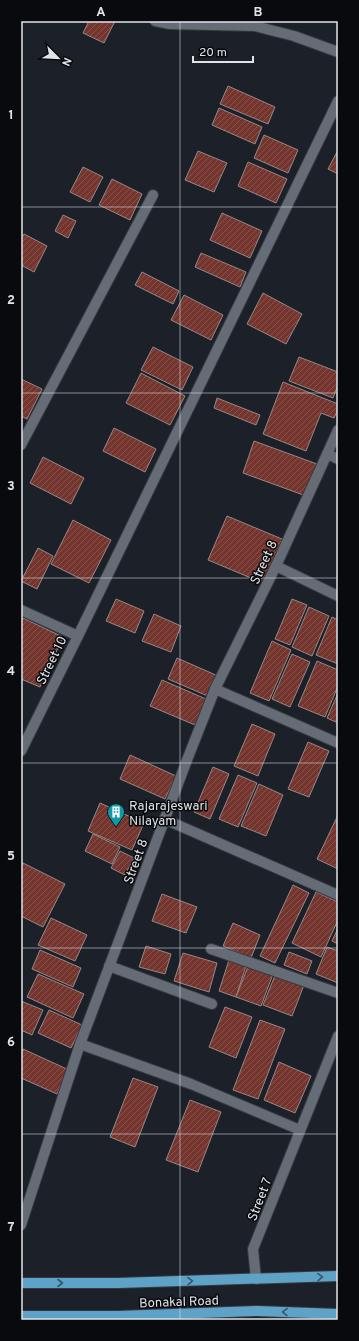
<svg xmlns="http://www.w3.org/2000/svg" width="359" height="1341" viewBox="0 0 359 1341" font-family="Overpass,sans-serif">
	<style>
		.building { fill: url(#building-hatch); stroke: #958886 }
		.lines { fill: none; stroke-linecap: round; stroke-linejoin: round }
		.minor-casing { stroke: #363a40; stroke-width: 12 }
		.major-casing { stroke: #363a40; stroke-width: 12 }
		.minor { stroke: #666c75; stroke-width: 10 }
		.major { stroke: #5ea3c7; stroke-width: 10 }
		.oneway { stroke: #33566a }
		.grid { fill: none; stroke: #e0e4e9; stroke-width: 1; stroke-opacity: 0.55 }
		.labels { text-anchor: middle; stroke-width: 3; stroke-linejoin: round; paint-order: stroke }
		.street-label { font-size: 13px; fill: #e0e4e9; stroke: #080a0d }
		.poi-label { font-size: 13px; fill: #e0e4e9; stroke: #080a0d; text-anchor: start }
		.neatline { fill: none; stroke: #e0e4e9; stroke-width: 1.5 }
		.grid-label { font-size: 13px; text-anchor: middle; font-weight: bold; fill: #e0e4e9 }
	</style>
	<defs>
		<pattern id="building-hatch" width="6" height="6" patternUnits="userSpaceOnUse"><rect width="6" height="6" fill="#74352e"/><path d="M-1 1l2-2M0 6l6-6M5 7l2-2" fill="none" stroke="#88524c"/></pattern>
	</defs>
	<rect width="100%" height="100%" fill="#1c2028"/>
	<g class="building">
		<polygon points="89,21 115,21 104,43 83,33"/>
		<polygon points="228,86 275,107 268,124 220,104"/>
		<polygon points="219,108 262,127 255,144 212,125"/>
		<polygon points="264,135 298,150 288,173 254,158"/>
		<polygon points="338,150 338,174 328,169"/>
		<polygon points="198,151 227,163 214,192 185,180"/>
		<polygon points="248,162 287,179 276,203 238,186"/>
		<polygon points="83,167 103,177 90,202 70,192"/>
		<polygon points="112,179 142,194 130,220 99,205"/>
		<polygon points="222,213 262,231 250,258 210,240"/>
		<polygon points="63,215 76,221 68,238 55,231"/>
		<polygon points="24,234 47,246 34,272 21,265 21,239"/>
		<polygon points="201,253 246,272 240,287 195,267"/>
		<polygon points="142,272 179,291 173,304 135,285"/>
		<polygon points="263,293 302,314 286,344 247,324"/>
		<polygon points="184,295 223,315 211,340 171,320"/>
		<polygon points="153,347 193,367 182,390 141,370"/>
		<polygon points="299,357 338,372 338,385 333,398 289,381"/>
		<polygon points="141,373 185,396 170,425 126,403"/>
		<polygon points="21,379 42,389 27,419 21,416"/>
		<polygon points="283,382 338,404 338,409 334,418 321,413 306,451 263,434"/>
		<polygon points="217,398 260,415 256,425 214,408"/>
		<polygon points="114,428 156,449 145,472 103,451"/>
		<polygon points="254,441 317,464 306,496 243,473"/>
		<polygon points="43,457 84,478 71,504 30,483"/>
		<polygon points="227,516 282,539 263,583 208,560"/>
		<polygon points="73,520 111,540 89,583 51,564"/>
		<polygon points="38,548 53,556 37,589 21,581"/>
		<polygon points="116,599 144,611 135,633 106,621"/>
		<polygon points="292,599 307,605 290,645 275,639"/>
		<polygon points="309,607 329,616 312,656 292,647"/>
		<polygon points="154,614 181,626 171,652 142,641"/>
		<polygon points="332,617 338,620 338,664 316,655"/>
		<polygon points="23,618 63,637 40,687 21,679 21,622"/>
		<polygon points="272,641 291,650 269,701 250,693"/>
		<polygon points="292,654 310,662 290,707 272,699"/>
		<polygon points="177,658 218,676 210,697 168,679"/>
		<polygon points="317,661 338,670 338,686 325,717 298,706"/>
		<polygon points="162,680 206,699 195,725 150,706"/>
		<polygon points="338,693 338,723 327,718"/>
		<polygon points="252,724 275,734 258,776 234,766"/>
		<polygon points="308,742 329,751 309,797 288,789"/>
		<polygon points="130,755 176,776 165,799 120,779"/>
		<polygon points="213,767 229,774 210,819 194,812"/>
		<polygon points="238,775 257,783 238,827 219,819"/>
		<polygon points="259,784 283,795 266,836 241,826"/>
		<polygon points="100,803 144,823 132,850 88,831"/>
		<polygon points="338,815 338,869 317,859"/>
		<polygon points="93,834 120,847 112,864 85,851"/>
		<polygon points="120,851 134,858 125,875 111,868"/>
		<polygon points="21,862 65,884 43,927 21,916"/>
		<polygon points="293,885 309,893 275,963 260,956"/>
		<polygon points="316,892 338,902 338,920 321,957 292,943"/>
		<polygon points="162,894 197,907 186,933 152,921"/>
		<polygon points="51,918 87,935 75,961 38,945"/>
		<polygon points="233,923 260,935 251,958 223,946"/>
		<polygon points="338,928 338,944 332,941"/>
		<polygon points="146,946 171,954 165,974 139,967"/>
		<polygon points="327,947 338,951 338,983 316,974"/>
		<polygon points="40,950 81,968 73,987 32,969"/>
		<polygon points="289,952 312,961 307,974 284,965"/>
		<polygon points="183,953 217,963 209,992 174,981"/>
		<polygon points="229,960 246,966 236,997 219,991"/>
		<polygon points="249,964 273,974 261,1006 236,997"/>
		<polygon points="276,973 304,985 292,1016 263,1005"/>
		<polygon points="38,974 84,994 73,1018 27,997"/>
		<polygon points="21,1001 43,1010 32,1035 21,1030"/>
		<polygon points="225,1007 252,1017 236,1058 209,1047"/>
		<polygon points="49,1010 82,1025 71,1048 38,1033"/>
		<polygon points="260,1020 285,1029 258,1099 233,1090"/>
		<polygon points="23,1049 69,1070 57,1094 21,1078 21,1053"/>
		<polygon points="279,1062 311,1076 295,1113 264,1100"/>
		<polygon points="133,1078 158,1087 135,1147 110,1137"/>
		<polygon points="190,1100 221,1112 198,1172 166,1160"/>
	</g>
	<g class="lines">
		<g class="minor-casing">
			<g id="minor">
				<polyline points="155,21 170,24 255,26 294,36 338,52"/>
				<polyline points="21,445 153,195"/>
				<polyline points="327,454 338,459"/>
				<polyline points="276,566 338,596"/>
				<polyline points="21,610 78,636 21,751"/>
				<polyline points="78,636 338,101"/>
				<polyline points="215,689 338,743"/>
				<polyline points="164,819 338,895"/>
				<polyline points="211,949 338,993"/>
				<polyline points="109,966 212,1004"/>
				<polyline points="80,1044 191,1084 300,1130"/>
				<polyline points="21,1225 80,1044 187,760 215,689 276,566 338,430"/>
				<polyline points="256,1279 253,1249 338,1036"/>
			</g>
		</g>
		<g class="major-casing">
			<g id="major">
				<polyline points="21,1283 118,1283 338,1276"/>
				<polyline points="21,1316 118,1316 257,1311 338,1314"/>
			</g>
		</g>
		<use href="#minor" class="minor"/>
		<use href="#major" class="major"/>
	</g>
	<defs><path id="oneway-chevron" d="M-2-3.5L2.5 0L-2 3.5" fill="none" stroke-width="1.6" stroke-linecap="round" stroke-linejoin="round"/></defs>
	<g class="oneway">
		<use href="#oneway-chevron" transform="translate(320 1277) rotate(-2)"/>
		<use href="#oneway-chevron" transform="translate(190 1281) rotate(-2)"/>
		<use href="#oneway-chevron" transform="translate(60 1283)"/>
		<use href="#oneway-chevron" transform="translate(285 1312) rotate(-178)"/>
	</g>
	<path class="grid" d="M180 21V1320M21 207H338M21 393H338M21 578H338M21 763H338M21 948H338M21 1134H338"/>
	<defs>
		<g id="building-pin" transform="scale(0.9)"><path d="M0 17L-7.5 6A9.5 9.5 0 1 1 7.5 6Z" fill="#0f9aa8" stroke="#080a0d"/><path d="M-4-6H4V6H1V3H-1V6H-4ZM-2.5-4.3h1.7v1.8h-1.7ZM.8-4.3h1.7v1.8H.8ZM-2.5-1h1.7V.8h-1.7ZM.8-1h1.7V.8H.8Z" fill="#fff"/></g>
	</defs>
	<g fill-rule="evenodd">
		<use href="#building-pin" x="116" y="812"/>
	</g>
	<g class="labels">
		<g class="street-label">
			<text transform="translate(263 562) rotate(-65)" y="5">Street 8</text>
			<text transform="translate(51 660) rotate(-64)" y="5">Street 10</text>
			<text transform="translate(135 861) rotate(-70)" y="5">Street 8</text>
			<text transform="translate(259 1199) rotate(-69)" y="5">Street 7</text>
			<text transform="translate(179 1301) rotate(-2)" y="5">Bonakal Road</text>
		</g>
		<g class="poi-label">
			<text x="129" y="810">Rajarajeswari<tspan x="129" dy="15">Nilayam</tspan></text>
		</g>
	</g>
	<rect width="359" height="1341" fill="none" stroke="#080a0d" stroke-width="44"/>
	<g transform="translate(58 58) rotate(114)" stroke="#080a0d" stroke-width="3" paint-order="stroke">
	<path d="M0-3L7 15L0 10L-7 15Z" fill="#e0e4e9"/>
	<text y="-6" font-size="11" font-weight="bold" text-anchor="middle" fill="#e0e4e9">N</text>
	</g>
	<path d="M193 56v6h60v-6" fill="none" stroke="#e0e4e9" stroke-width="2"/>
	<text x="199" y="56" font-size="12" fill="#e0e4e9" stroke="#080a0d" stroke-width="3" paint-order="stroke">20 m</text>
	<rect x="22" y="22" width="315" height="1297" class="neatline"/>
	<g class="grid-label">
		<text x="101" y="16">A</text>
		<text x="258" y="16">B</text>
		<text x="11" y="119">1</text>
		<text x="11" y="304">2</text>
		<text x="11" y="490">3</text>
		<text x="11" y="675">4</text>
		<text x="11" y="860">5</text>
		<text x="11" y="1046">6</text>
		<text x="11" y="1231">7</text>
	</g>
</svg>
